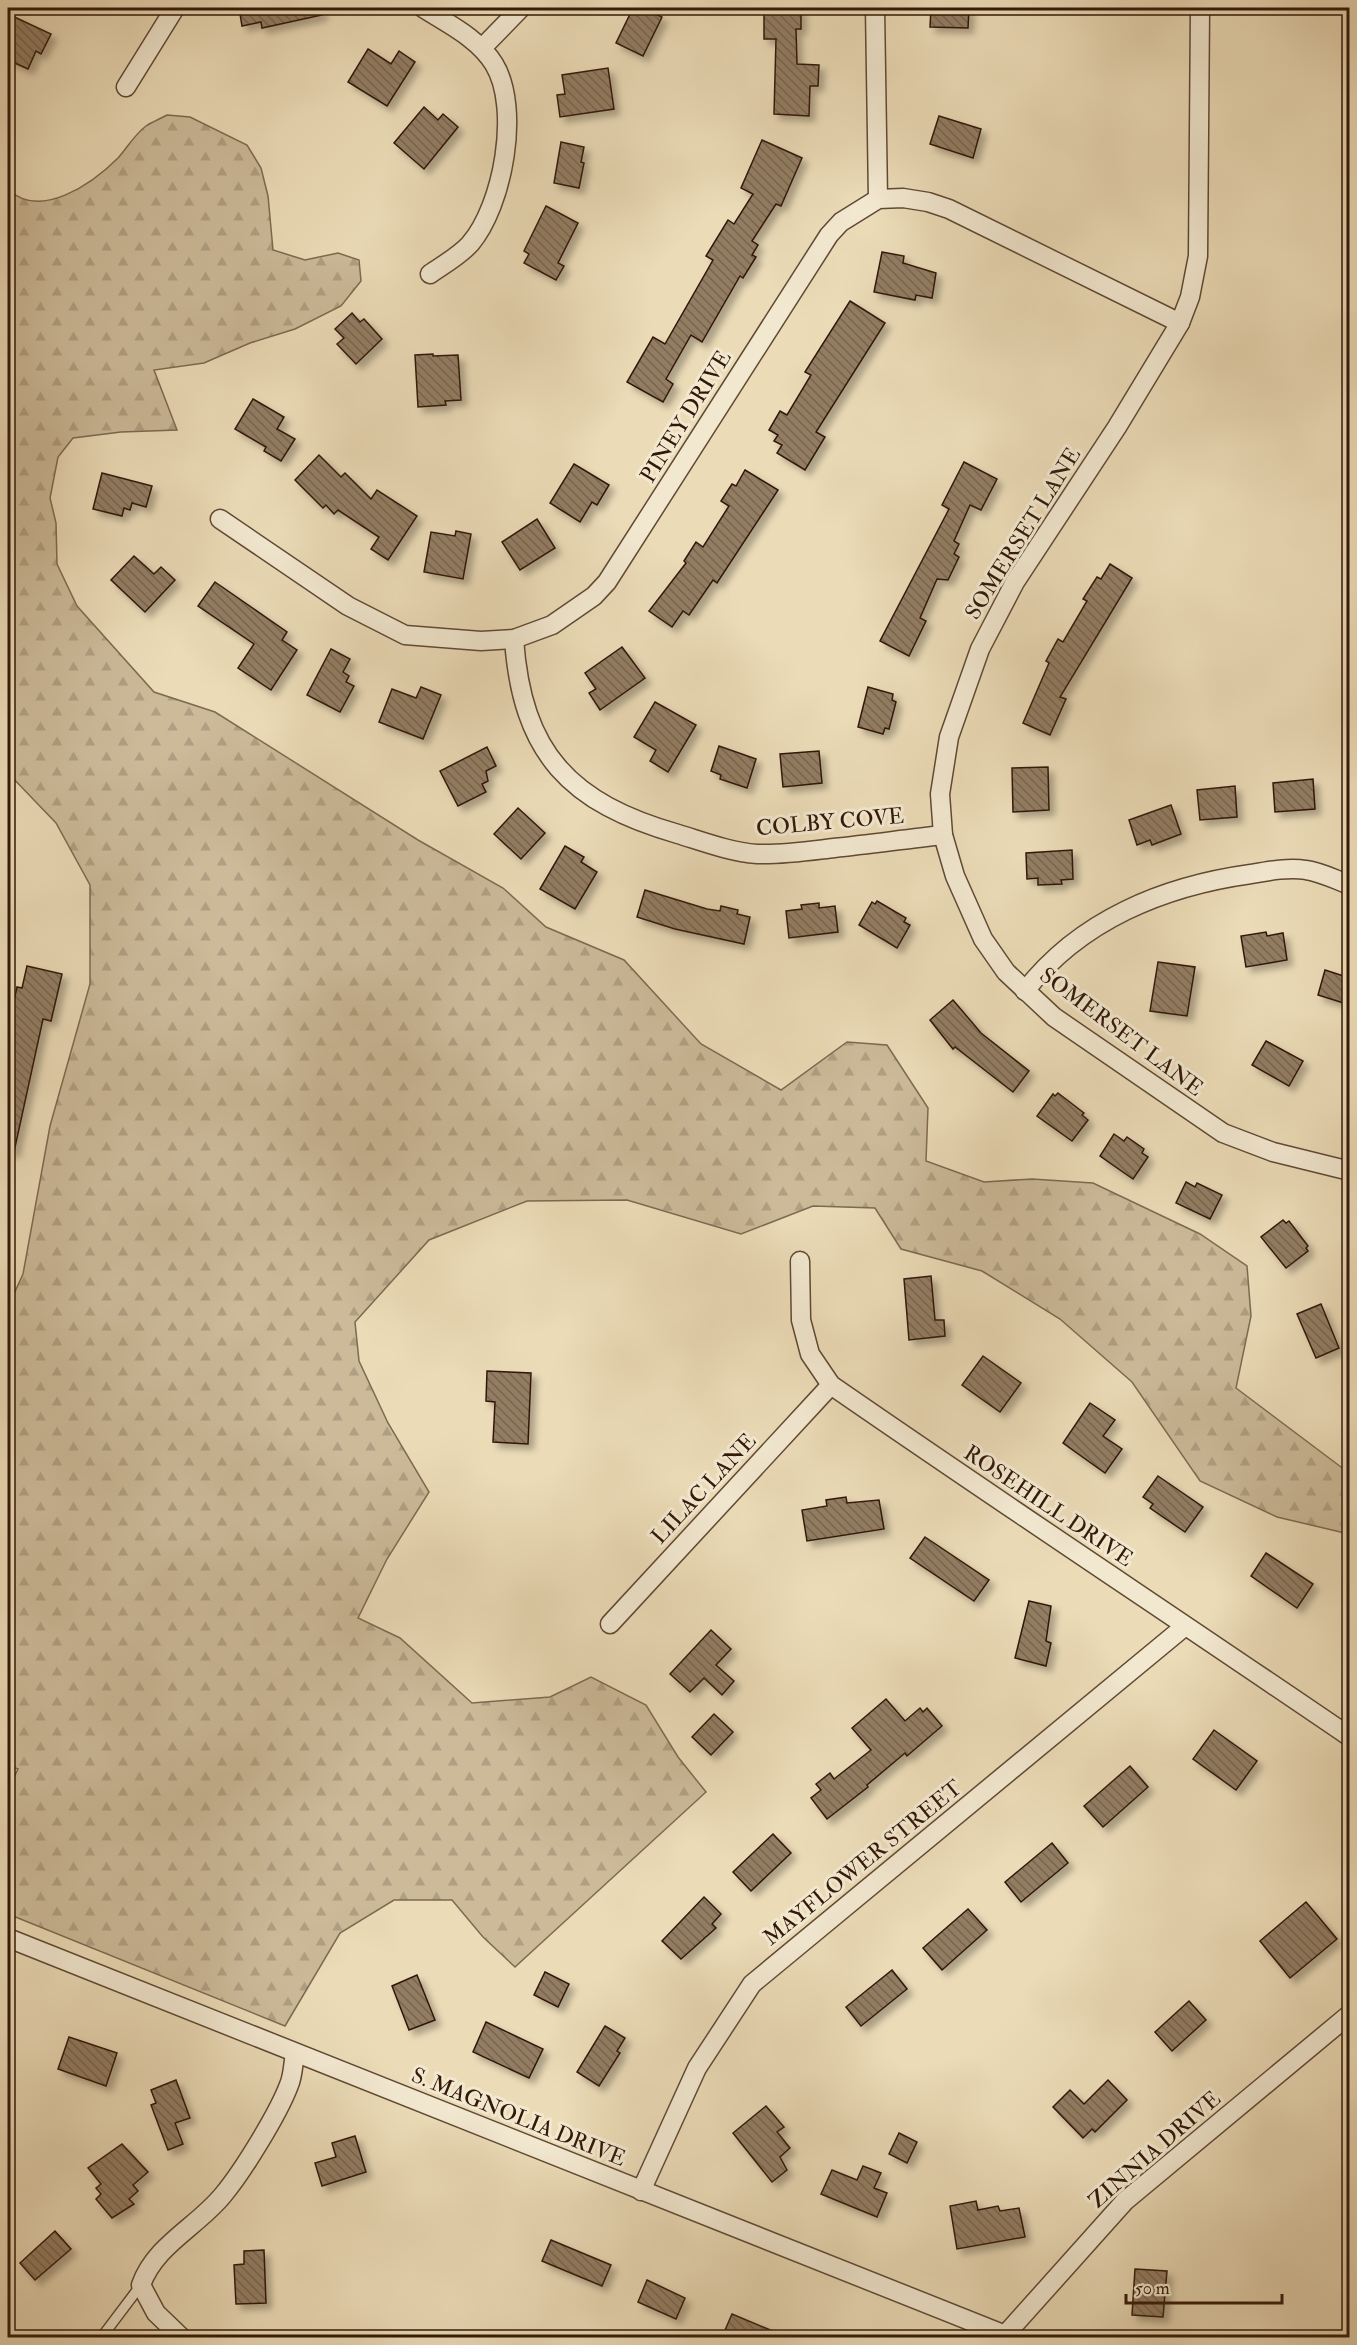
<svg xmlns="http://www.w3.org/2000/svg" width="1357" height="2345" viewBox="0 0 1357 2345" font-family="'IM FELL Double Pica',serif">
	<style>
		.forest { fill: url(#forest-firs); stroke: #7f6951; stroke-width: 1.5 }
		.building { fill: url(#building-back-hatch); stroke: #321809; stroke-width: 1.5; filter: url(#shadow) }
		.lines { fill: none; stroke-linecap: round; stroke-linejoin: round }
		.service-casing { stroke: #604934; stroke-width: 12 }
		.minor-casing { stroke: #604934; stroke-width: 21 }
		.service { stroke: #f2e8d0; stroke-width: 9 }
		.minor { stroke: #f2e8d0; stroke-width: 18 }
		.labels { text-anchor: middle; stroke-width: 6; stroke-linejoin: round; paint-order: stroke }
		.street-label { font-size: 22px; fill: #321809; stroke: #f2e8d0 }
	</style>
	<defs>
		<pattern id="forest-firs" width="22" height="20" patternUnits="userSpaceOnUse" patternTransform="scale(1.5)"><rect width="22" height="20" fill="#ccba99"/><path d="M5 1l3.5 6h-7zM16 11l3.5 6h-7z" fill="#b09f82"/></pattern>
		<pattern id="building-back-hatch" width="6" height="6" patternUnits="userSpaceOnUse" patternTransform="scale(1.5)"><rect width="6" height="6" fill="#927d63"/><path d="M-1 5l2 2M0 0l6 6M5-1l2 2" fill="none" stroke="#786550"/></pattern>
		<filter id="shadow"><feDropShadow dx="5.5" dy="5.5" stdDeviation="3" flood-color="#0004"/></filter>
	</defs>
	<rect width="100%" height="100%" fill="#ebdbb7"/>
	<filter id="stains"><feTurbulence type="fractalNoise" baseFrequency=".00333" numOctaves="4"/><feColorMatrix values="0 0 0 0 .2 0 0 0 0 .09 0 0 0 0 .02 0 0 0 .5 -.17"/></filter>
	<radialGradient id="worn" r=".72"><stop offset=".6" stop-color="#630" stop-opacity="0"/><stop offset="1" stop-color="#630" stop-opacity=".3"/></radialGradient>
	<path class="forest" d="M167 115 190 117 247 145 261 168 268 196 273 250 305 260 338 253 359 260 361 281 341 306 295 329 250 343 204 363 154 370 177 430 121 432 73 438 58 457 50 498 56 523 57 564 77 606 154 692 215 712 418 840 503 888 546 927 624 960 701 1044 781 1090 847 1042 887 1045 928 1108 926 1161 984 1182 1032 1179 1093 1183 1200 1234 1247 1266 1251 1316 1236 1388 1349 1473V1534L1277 1517 1200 1481 1132 1382 1060 1319 982 1271 901 1249 875 1208 813 1206 741 1234 627 1200 527 1201 429 1240 355 1322 359 1361 388 1423 429 1492 387 1559 358 1618 400 1638 472 1703 550 1697 591 1677 646 1705 678 1757 706 1792 515 1967 483 1937 452 1900H394L340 1933 285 2026 8 1914V1790L18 1769 8 1765V1307L23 1274 50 1126 90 984V885L56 823 8 773V189C40 221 93 183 118 158 127 148 135 134 146 126 152 122 160 119 167 115Z"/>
	<g class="building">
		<polygon points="239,8 321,8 322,15 262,28 261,22 242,26"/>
		<polygon points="633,8 643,8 662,17 643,56 616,43"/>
		<polygon points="764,8 801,8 801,29 796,29 797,64 819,65 818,86 810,86 809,116 774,114 776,39 764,39"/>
		<polygon points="931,8 969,8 968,28 930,27"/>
		<polygon points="8,14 51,34 41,54 36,51 28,69 8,60"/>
		<polygon points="368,49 391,64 399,51 415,62 387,106 348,82"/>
		<polygon points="608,68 614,109 560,117 557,95 565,94 562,75"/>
		<polygon points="424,107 438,120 443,114 458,127 424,169 394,143"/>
		<polygon points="939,116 981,129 973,158 930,144"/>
		<polygon points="762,140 802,158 781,206 776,204 752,241 758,245 752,255 756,257 743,278 740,276 702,342 691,335 666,379 673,384 663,402 627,382 653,337 665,344 713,260 706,256 728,220 734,224 753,194 741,188"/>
		<polygon points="561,142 584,147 581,162 584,163 579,188 554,183"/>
		<polygon points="546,206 578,223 558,263 564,266 556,280 524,263 529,254 524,251"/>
		<polygon points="882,252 904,256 903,263 936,273 932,298 916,295 915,300 874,292"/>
		<polygon points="850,301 885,323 816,432 825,437 805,470 777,453 782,445 774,441 778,435 769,430 780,411 787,415 811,375 805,372"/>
		<polygon points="352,313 360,322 364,319 382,339 356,364 337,344 344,338 335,329"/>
		<polygon points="433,354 433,356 458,355 461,400 445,401 446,405 418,407 415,355"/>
		<polygon points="253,399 284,417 277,429 295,439 281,461 264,451 266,447 235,429"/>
		<polygon points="319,455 341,477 345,473 371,499 377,490 417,516 388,560 371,549 379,537 338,510 334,514 326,505 323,508 295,480"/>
		<polygon points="964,462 997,479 981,510 970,505 954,541 959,544 954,554 959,557 948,580 937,579 920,618 926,621 909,656 880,641 949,509 942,505"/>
		<polygon points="574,464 609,485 597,505 592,502 580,522 550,503"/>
		<polygon points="745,470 778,490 717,583 713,580 689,615 683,611 672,627 649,611 686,563 684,561 696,542 703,547 729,506 721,501 732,484 736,486"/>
		<polygon points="102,473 152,486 146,507 132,503 130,510 124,508 122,516 93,509"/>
		<polygon points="537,519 555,548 520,570 502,542"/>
		<polygon points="456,531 471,534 463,579 424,572 431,532 455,536"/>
		<polygon points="134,556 154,574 161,567 175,580 145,612 111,580"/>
		<polygon points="1110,564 1132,578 1060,697 1066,699 1050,735 1023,723 1049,663 1046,661 1058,639 1063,642 1087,601 1083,599 1097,577 1101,579"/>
		<polygon points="215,582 287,632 282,640 297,650 271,690 238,668 254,644 198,606"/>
		<polygon points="622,647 645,678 600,710 589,693 596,689 585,673"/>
		<polygon points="331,649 350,659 343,672 349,676 346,682 354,686 340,712 307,695"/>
		<polygon points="421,687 441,695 423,739 379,722 392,689 416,698"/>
		<polygon points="868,687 893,694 892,700 896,702 889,729 885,728 883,734 858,727"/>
		<polygon points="655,702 696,725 668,772 650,761 656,750 634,737"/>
		<polygon points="719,746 756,759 747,788 720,779 721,775 711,771"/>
		<polygon points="487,747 496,766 486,771 488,781 482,784 486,792 458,806 440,771"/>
		<polygon points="819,751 822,783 783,787 780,754"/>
		<polygon points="1048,767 1049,810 1013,812 1012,768"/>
		<polygon points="1313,779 1315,809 1275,812 1273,783"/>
		<polygon points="1235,786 1237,817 1200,820 1197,790"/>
		<polygon points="1171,805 1181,834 1152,845 1150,840 1137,845 1129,820"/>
		<polygon points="518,808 545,833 521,859 494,834"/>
		<polygon points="565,846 584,857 581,862 597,872 575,909 540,889"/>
		<polygon points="1072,850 1073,879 1061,880 1062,884 1038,885 1038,878 1027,879 1026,853"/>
		<polygon points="645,890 707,909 720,911 721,906 738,910 737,914 750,917 744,944 675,929 637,917"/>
		<polygon points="877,901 906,918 904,922 910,925 897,948 859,925 872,902 875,904"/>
		<polygon points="819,903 819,908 835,906 838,932 789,938 786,911 802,909 801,905"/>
		<polygon points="1266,932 1267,936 1283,933 1287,960 1246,967 1241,936"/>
		<polygon points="1158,962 1195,967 1187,1016 1150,1011"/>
		<polygon points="27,966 62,974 51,1021 43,1019 14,1152 8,1151 8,1028 17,987 22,988"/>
		<polygon points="1325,970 1350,978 1350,1005 1318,995"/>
		<polygon points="953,1000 981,1033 1029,1071 1013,1092 955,1047 953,1049 930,1020"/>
		<polygon points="1266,1041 1303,1061 1289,1086 1252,1065"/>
		<polygon points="1058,1093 1084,1113 1082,1115 1088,1120 1072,1141 1037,1116 1053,1094 1055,1096"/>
		<polygon points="1114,1134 1124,1141 1127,1137 1144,1149 1142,1153 1148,1157 1133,1179 1100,1156"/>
		<polygon points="1186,1182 1195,1187 1197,1183 1222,1195 1210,1219 1176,1203"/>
		<polygon points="1283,1220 1286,1223 1289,1221 1308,1246 1306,1248 1308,1251 1286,1268 1261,1237"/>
		<polygon points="931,1276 935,1320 944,1320 945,1336 909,1340 904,1279"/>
		<polygon points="1321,1304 1339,1348 1316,1358 1297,1314"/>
		<polygon points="983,1356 1021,1383 1000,1412 962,1385"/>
		<polygon points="487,1371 531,1373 528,1444 493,1442 495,1402 486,1401"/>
		<polygon points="1090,1403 1115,1420 1103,1436 1122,1449 1105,1473 1063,1443"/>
		<polygon points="1158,1476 1203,1507 1185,1532 1150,1508 1153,1504 1143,1497"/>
		<polygon points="846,1497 847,1503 879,1500 884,1529 807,1541 802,1510 827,1506 826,1500"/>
		<polygon points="925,1537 989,1580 974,1601 910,1558"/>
		<polygon points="1266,1553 1313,1584 1297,1608 1251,1576"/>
		<polygon points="1029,1601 1051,1606 1046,1641 1051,1643 1046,1666 1015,1658"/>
		<polygon points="711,1630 731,1649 716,1665 734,1681 722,1695 704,1678 690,1692 670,1674"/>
		<polygon points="886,1699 905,1721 920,1708 923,1712 927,1708 942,1726 907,1756 905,1753 867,1785 868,1787 827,1819 811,1798 821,1790 816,1784 830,1773 834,1779 871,1750 852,1728"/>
		<polygon points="714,1714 733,1732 711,1755 692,1737"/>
		<polygon points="1214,1730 1257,1761 1236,1790 1193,1759"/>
		<polygon points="1130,1766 1148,1787 1103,1827 1084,1806"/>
		<polygon points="773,1834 791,1853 751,1891 733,1872"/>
		<polygon points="1052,1843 1068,1863 1021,1902 1005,1882"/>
		<polygon points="704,1897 721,1914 712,1924 716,1928 681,1959 662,1941"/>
		<polygon points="1306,1902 1337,1939 1290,1978 1260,1941"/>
		<polygon points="968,1909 987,1930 942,1970 923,1948"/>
		<polygon points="892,1970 907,1989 861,2026 846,2007"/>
		<polygon points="545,1972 569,1984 558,2007 534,1995"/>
		<polygon points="417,1975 435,2020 409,2030 392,1986"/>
		<polygon points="1189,2001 1206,2020 1172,2051 1155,2032"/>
		<polygon points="486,2022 543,2049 529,2078 473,2052"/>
		<polygon points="605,2026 625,2038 617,2051 620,2053 599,2086 577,2072"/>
		<polygon points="69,2037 117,2053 106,2086 58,2069"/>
		<polygon points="176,2080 190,2118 175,2123 183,2144 168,2150 151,2105 156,2103 151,2090"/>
		<polygon points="1108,2080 1127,2100 1095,2132 1092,2129 1083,2138 1053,2107 1070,2090 1084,2104"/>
		<polygon points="766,2106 784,2127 777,2132 790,2148 780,2157 787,2170 772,2182 733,2133"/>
		<polygon points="899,2133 917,2142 907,2163 889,2154"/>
		<polygon points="355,2136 366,2172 322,2186 315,2163 336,2157 332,2143"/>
		<polygon points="122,2144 148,2172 133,2185 138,2191 129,2199 134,2204 112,2218 96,2199 101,2194 96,2188 101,2184 88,2168"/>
		<polygon points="863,2166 881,2173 874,2188 887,2193 877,2217 821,2194 832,2170 857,2180"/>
		<polygon points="976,2201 978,2210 998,2206 1000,2211 1019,2208 1025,2237 957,2249 950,2206"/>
		<polygon points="55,2231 71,2249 35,2280 20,2263"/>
		<polygon points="551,2240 611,2265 602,2286 542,2261"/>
		<polygon points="264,2250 266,2303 236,2304 234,2265 244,2264 244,2251"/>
		<polygon points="1135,2269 1167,2271 1163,2317 1132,2315"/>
		<polygon points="647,2280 685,2298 676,2319 638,2302"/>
		<polygon points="732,2314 787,2337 722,2337"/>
	</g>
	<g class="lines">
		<g class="service-casing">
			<polyline id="service" points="101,2338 141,2285"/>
		</g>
		<g class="minor-casing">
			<g id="minor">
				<path d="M423 8C448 24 478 38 494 64 521 108 503 206 470 244 459 256 443 265 430 274"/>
				<polyline points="875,8 878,199"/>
				<polyline points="1200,8 1198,256 1190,297 1180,323 1117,427 1015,582 980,649 949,737 940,794 943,835 955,876 983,939 1006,972 1054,1017 1223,1133 1273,1152 1350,1171"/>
				<polyline points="482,48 521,8"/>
				<polyline points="126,87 175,8"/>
				<polyline points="220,519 348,606 405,635 481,641 514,639 552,625 594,596 607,582 829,235 841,222 878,199 903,198 928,202 949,209 1180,323"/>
				<path d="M514 639C522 754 570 803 678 834 704 842 730 852 757 854 783 855 809 851 834 848 871 844 907 839 943 835"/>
				<path d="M1025 991C1080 920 1164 886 1251 874 1268 871 1289 867 1306 870 1321 872 1336 880 1350 885"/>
				<path d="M800 1261 801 1320 810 1354 831 1385C1003 1504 1177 1619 1350 1737"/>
				<polyline points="610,1624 831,1385"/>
				<polyline points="8,1938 1013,2338"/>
				<polyline points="641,2191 697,2068 752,1984 1184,1627"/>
				<polyline points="1006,2334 1125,2201 1350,2014"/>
				<path d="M182 2338 156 2313 141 2285C155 2245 197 2227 223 2195 243 2171 278 2114 289 2085 293 2076 293 2064 295 2054"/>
			</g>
		</g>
		<use href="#service" class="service"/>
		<use href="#minor" class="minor"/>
	</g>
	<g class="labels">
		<g class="street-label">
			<text transform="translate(685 416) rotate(-58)" y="8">PINEY DRIVE</text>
			<text transform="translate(1022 533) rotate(-58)" y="8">SOMERSET LANE</text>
			<text transform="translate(830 821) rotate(-5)" y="8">COLBY COVE</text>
			<text transform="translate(1122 1031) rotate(37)" y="8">SOMERSET LANE</text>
			<text transform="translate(703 1488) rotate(-47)" y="8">LILAC LANE</text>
			<text transform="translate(1049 1505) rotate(34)" y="8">ROSEHILL DRIVE</text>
			<text transform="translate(862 1862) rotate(-39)" y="8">MAYFLOWER STREET</text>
			<text transform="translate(519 2116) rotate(22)" y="8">S. MAGNOLIA DRIVE</text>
			<text transform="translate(1154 2149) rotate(-41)" y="8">ZINNIA DRIVE</text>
		</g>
	</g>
	<rect width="1357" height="2345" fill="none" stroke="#ebdbb7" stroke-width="30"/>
	<rect x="9" y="9" width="1339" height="2327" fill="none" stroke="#321809" stroke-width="3"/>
	<rect x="15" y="15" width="1327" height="2315" fill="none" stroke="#321809" stroke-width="1.5"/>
	<path d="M1126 2294v9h156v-9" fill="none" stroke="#321809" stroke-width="3"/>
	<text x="1135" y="2294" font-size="18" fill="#321809" stroke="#f2e8d0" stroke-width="4.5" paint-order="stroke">50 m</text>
	<rect width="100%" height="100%" filter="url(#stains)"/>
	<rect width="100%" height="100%" fill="url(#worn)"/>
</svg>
